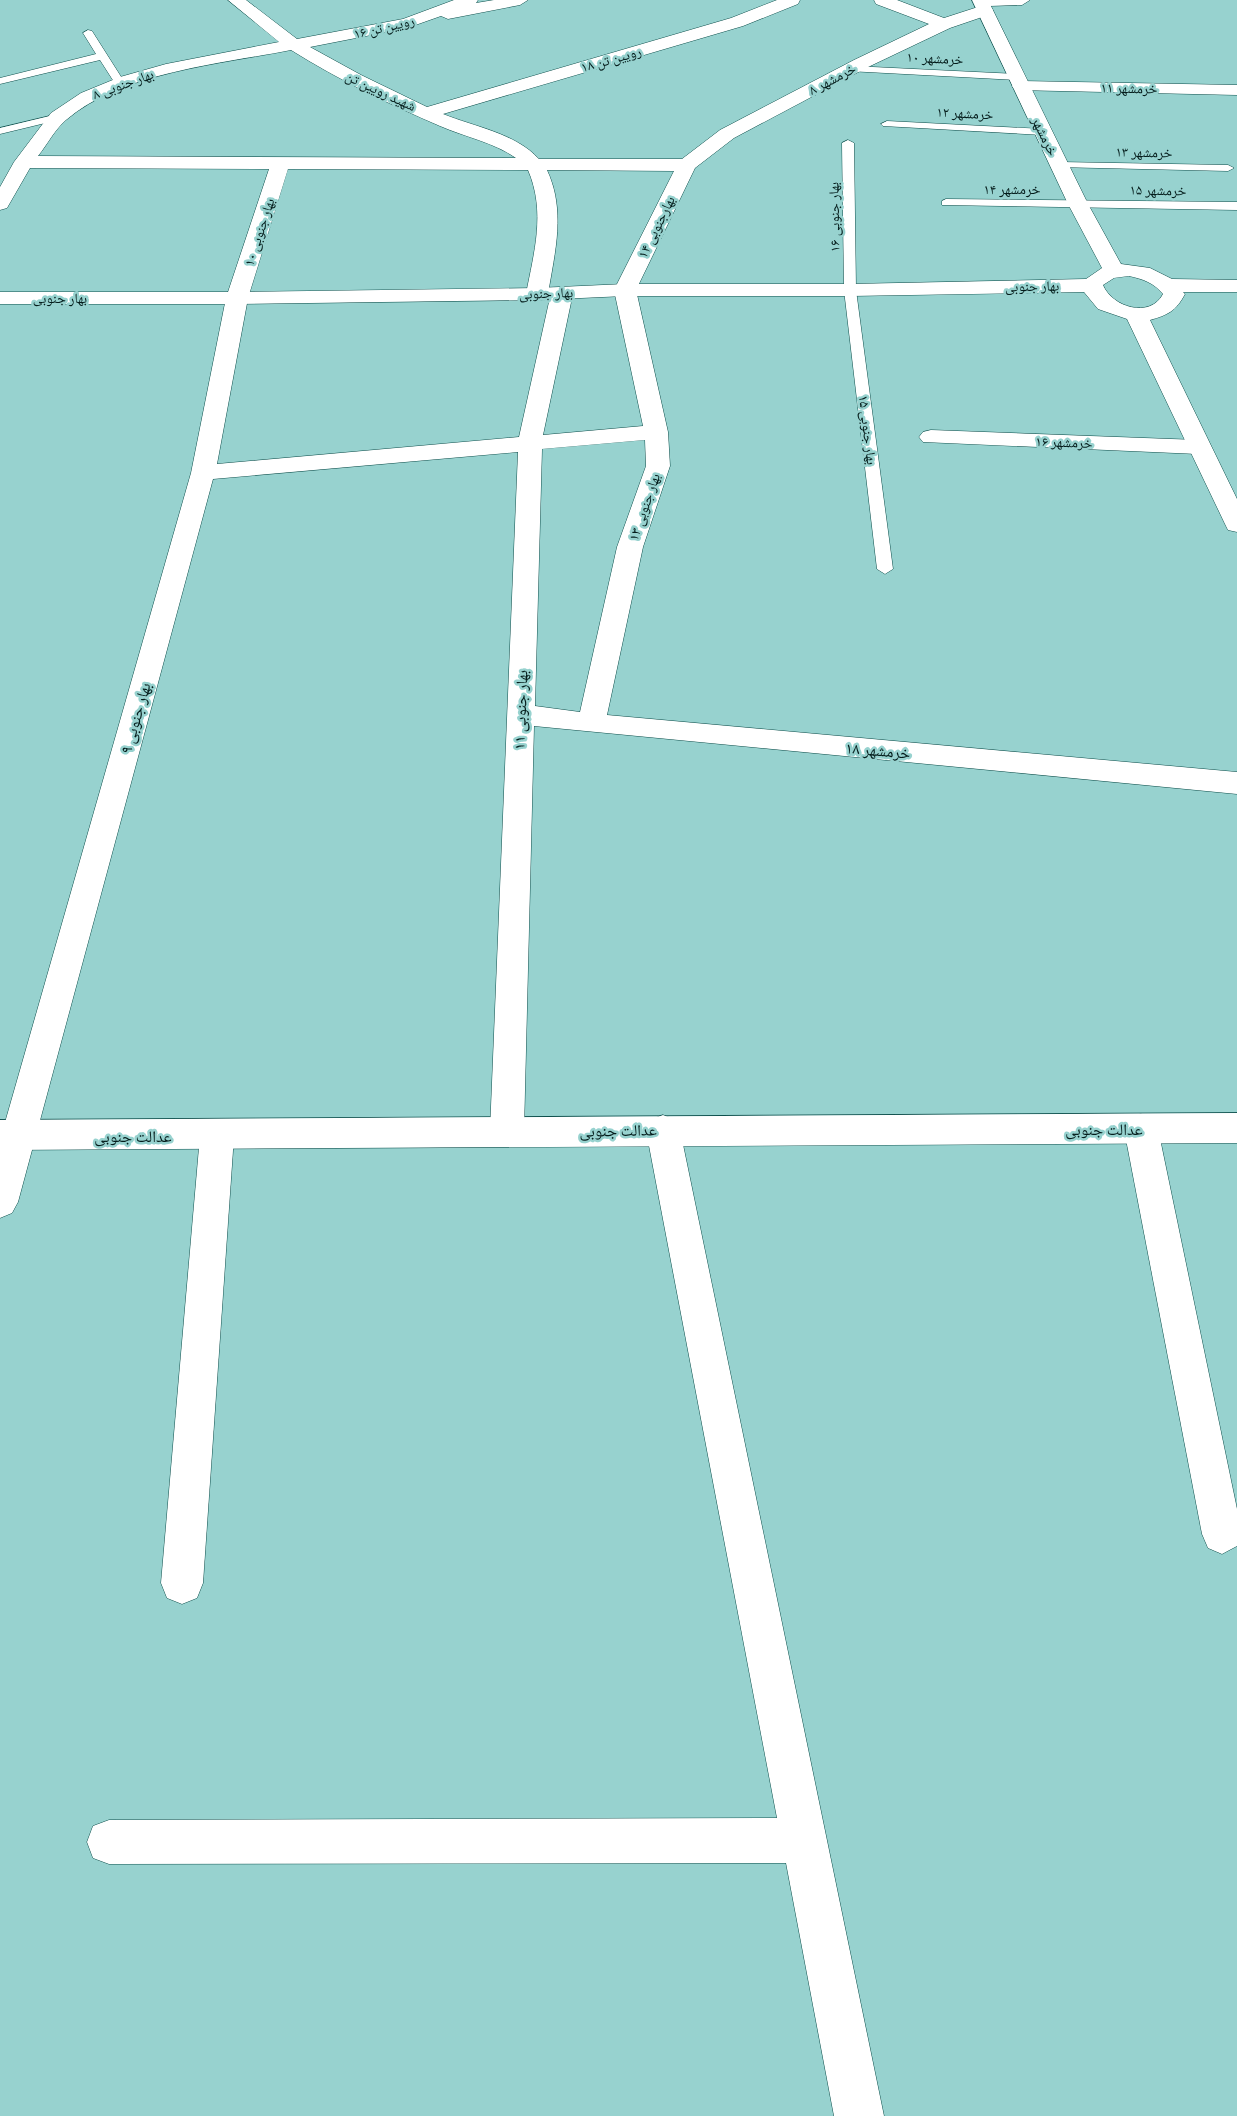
<svg xmlns="http://www.w3.org/2000/svg" width="1237" height="2116" viewBox="0 0 1237 2116" font-family="'Roboto Condensed','Noto Naskh Arabic',sans-serif">
	<style>
		.lines { fill: none; stroke-linecap: round; stroke-linejoin: round }
		.service-casing { stroke: #0d4e4b; stroke-width: 1 }
		.minor-casing { stroke: #0d4e4b; stroke-width: 1 }
		.tertiary-casing { stroke: #0d4e4b; stroke-width: 1 }
		.service { fill: #fff; fill-rule: evenodd }
		.minor { fill: #fff; fill-rule: evenodd }
		.tertiary { fill: #fff; fill-rule: evenodd }
		.labels { text-anchor: middle; stroke-width: 5; stroke-linejoin: round; paint-order: stroke }
		.far-street-label { font-size: 14px; fill: #041c1b; stroke: #97d2cf }
		.street-label { font-size: 16px; fill: #041c1b; stroke: #97d2cf }
	</style>
	<rect width="100%" height="100%" fill="#97d2cf"/>
	<g class="lines">
		<g class="service-casing">
			<g id="service">
				<polygon points="88,30 92,31 125,83 124,85 116,85 100,60 0,84 0,78 96,54 83,33"/>
				<polygon points="852,66 1017,74 1022,77 1017,80 848,71 847,69"/>
				<polygon points="58,114 62,115 62,119 0,134 0,128"/>
				<polygon points="887,121 1043,129 1049,132 1043,135 883,126 881,124"/>
				<polygon points="848,140 854,143 856,290 893,569 885,574 877,569 844,290 842,143"/>
				<polygon points="1059,162 1228,165 1234,168 1228,171 1055,167 1053,165"/>
				<polygon points="946,199 1237,202 1237,210 942,205 942,201"/>
			</g>
		</g>
		<g class="minor-casing">
			<g id="minor">
				<path d="M228 0H246L297 39 403 19 454 0H478L476 3 494 0H528L520 5 448 19 441 16 407 28 310 47 361 75 427 107 731 18 777 0H800L798 4 743 26 443 114C475 127 515 133 539 159H682L720 130 854 60 929 24 876 4 874 0H897L944 18 981 6 975 5 973 0H1030L1022 5 989 6 993 10 991 14 950 28 866 68 734 138 695 168 636 290 668 432 670 466 643 547 607 715 1237 772V794L534 726 524 1131 519 1141 507 1146 495 1141 490 1131 518 452 213 479 18 1202 12 1213 0 1218V1140L191 473 226 298 269 169 30 168 7 208 0 210V187L14 162 51 113 81 93 120 77 166 64 279 42ZM291 50C339 80 389 104 440 126 465 137 493 142 516 158L38 156C47 145 55 129 66 120 122 72 221 64 291 50ZM288 169 528 170C546 212 534 252 526 294L529 299H545L548 294C555 251 566 211 547 170L674 171 614 290 643 426 543 435 573 293 570 288H554L551 293 519 437 217 464 248 298ZM645 440 646 466 617 547 580 712 535 706 542 449Z"/>
				<polygon points="1021,81 1237,85 1237,95 1015,90 1012,86 1015,82"/>
				<polygon points="931,430 1198,440 1206,442 1210,447 1206,452 1198,454 923,442 919,437 923,432"/>
				<polygon points="1141,1114 1153,1119 1158,1129 1237,1509 1237,1546 1222,1554 1208,1548 1202,1534 1124,1129 1129,1119"/>
				<polygon points="663,1115 675,1120 680,1130 884,2116 834,2116 786,1863 109,1864 93,1858 87,1842 93,1826 109,1820 777,1818 646,1130 651,1120"/>
				<polygon points="217,1121 229,1125 234,1136 203,1583 197,1598 182,1604 167,1598 161,1583 200,1136 205,1125"/>
			</g>
		</g>
		<g class="tertiary-casing">
			<g id="tertiary">
				<path d="M972 0H988L1088 204 1121 264 1150 268 1172 279 1237 280V292H1183L1185 294C1176 311 1168 315 1150 320L1237 499V532L1228 530 1225 524 1127 319 1098 309 1084 292 850 296H625L537 300 237 304H0V292H237L537 288 625 284H850L1086 279 1102 268 1068 204ZM1129 276C1143 279 1154 283 1163 294 1150 319 1112 307 1103 285L1114 278Z"/>
				<polygon points="1237,1113 1237,1143 0,1150 0,1120"/>
			</g>
		</g>
		<use href="#service" class="service"/>
		<use href="#minor" class="minor"/>
		<use href="#tertiary" class="tertiary"/>
	</g>
	<g class="labels">
		<g class="far-street-label">
			<text transform="translate(384 27) rotate(-13)" y="5">رویین تن ۱۶</text>
			<text transform="translate(935 58) rotate(3)" y="5">خرمشهر ۱۰</text>
			<text transform="translate(611 59) rotate(-16)" y="5">رویین تن ۱۸</text>
			<text transform="translate(832 79) rotate(-28)" y="5">خرمشهر ۸</text>
			<text transform="translate(123 84) rotate(-20)" y="5">بهار جنوبی ۸</text>
			<text transform="translate(1129 88) rotate(1)" y="5">خرمشهر ۱۱</text>
			<text transform="translate(381 91) rotate(25)" y="5">شهید رویین تن</text>
			<text transform="translate(965 113) rotate(3)" y="5">خرمشهر ۱۲</text>
			<text transform="translate(1045 136) rotate(64)" y="5">خرمشهر</text>
			<text transform="translate(1144 152) rotate(1)" y="5">خرمشهر ۱۳</text>
			<text x="1012" y="194">خرمشهر ۱۴</text>
			<text transform="translate(1158 190) rotate(1)" y="5">خرمشهر ۱۵</text>
			<text transform="translate(834 217) rotate(-91)" y="5">بهار جنوبی ۱۶</text>
			<text transform="translate(656 227) rotate(-64)" y="5">بهارجنوبی ۱۴</text>
			<text transform="translate(259 232) rotate(-72)" y="5">بهار جنوبی ۱۰</text>
			<text transform="translate(1032 286) rotate(-1)" y="5">بهار جنوبی</text>
			<text transform="translate(546 293) rotate(-2)" y="5">بهار جنوبی</text>
			<text x="60" y="303">بهار جنوبی</text>
			<text transform="translate(868 430) rotate(83)" y="5">بهار جنوبی ۱۵</text>
			<text transform="translate(1064 442) rotate(2)" y="5">خرمشهر ۱۶</text>
			<text transform="translate(644 507) rotate(-71)" y="5">بهار جنوبی ۱۳</text>
		</g>
		<g class="street-label">
			<text transform="translate(520 710) rotate(-88)" y="6">بهار جنوبی ۱۱</text>
			<text transform="translate(135 718) rotate(-74)" y="6">بهار جنوبی ۹</text>
			<text transform="translate(878 750) rotate(5)" y="6">خرمشهر ۱۸</text>
			<text x="1104" y="1135">عدالت جنوبی</text>
			<text transform="translate(618 1130) rotate(-1)" y="6">عدالت جنوبی</text>
			<text x="133" y="1142">عدالت جنوبی</text>
		</g>
	</g>
</svg>
